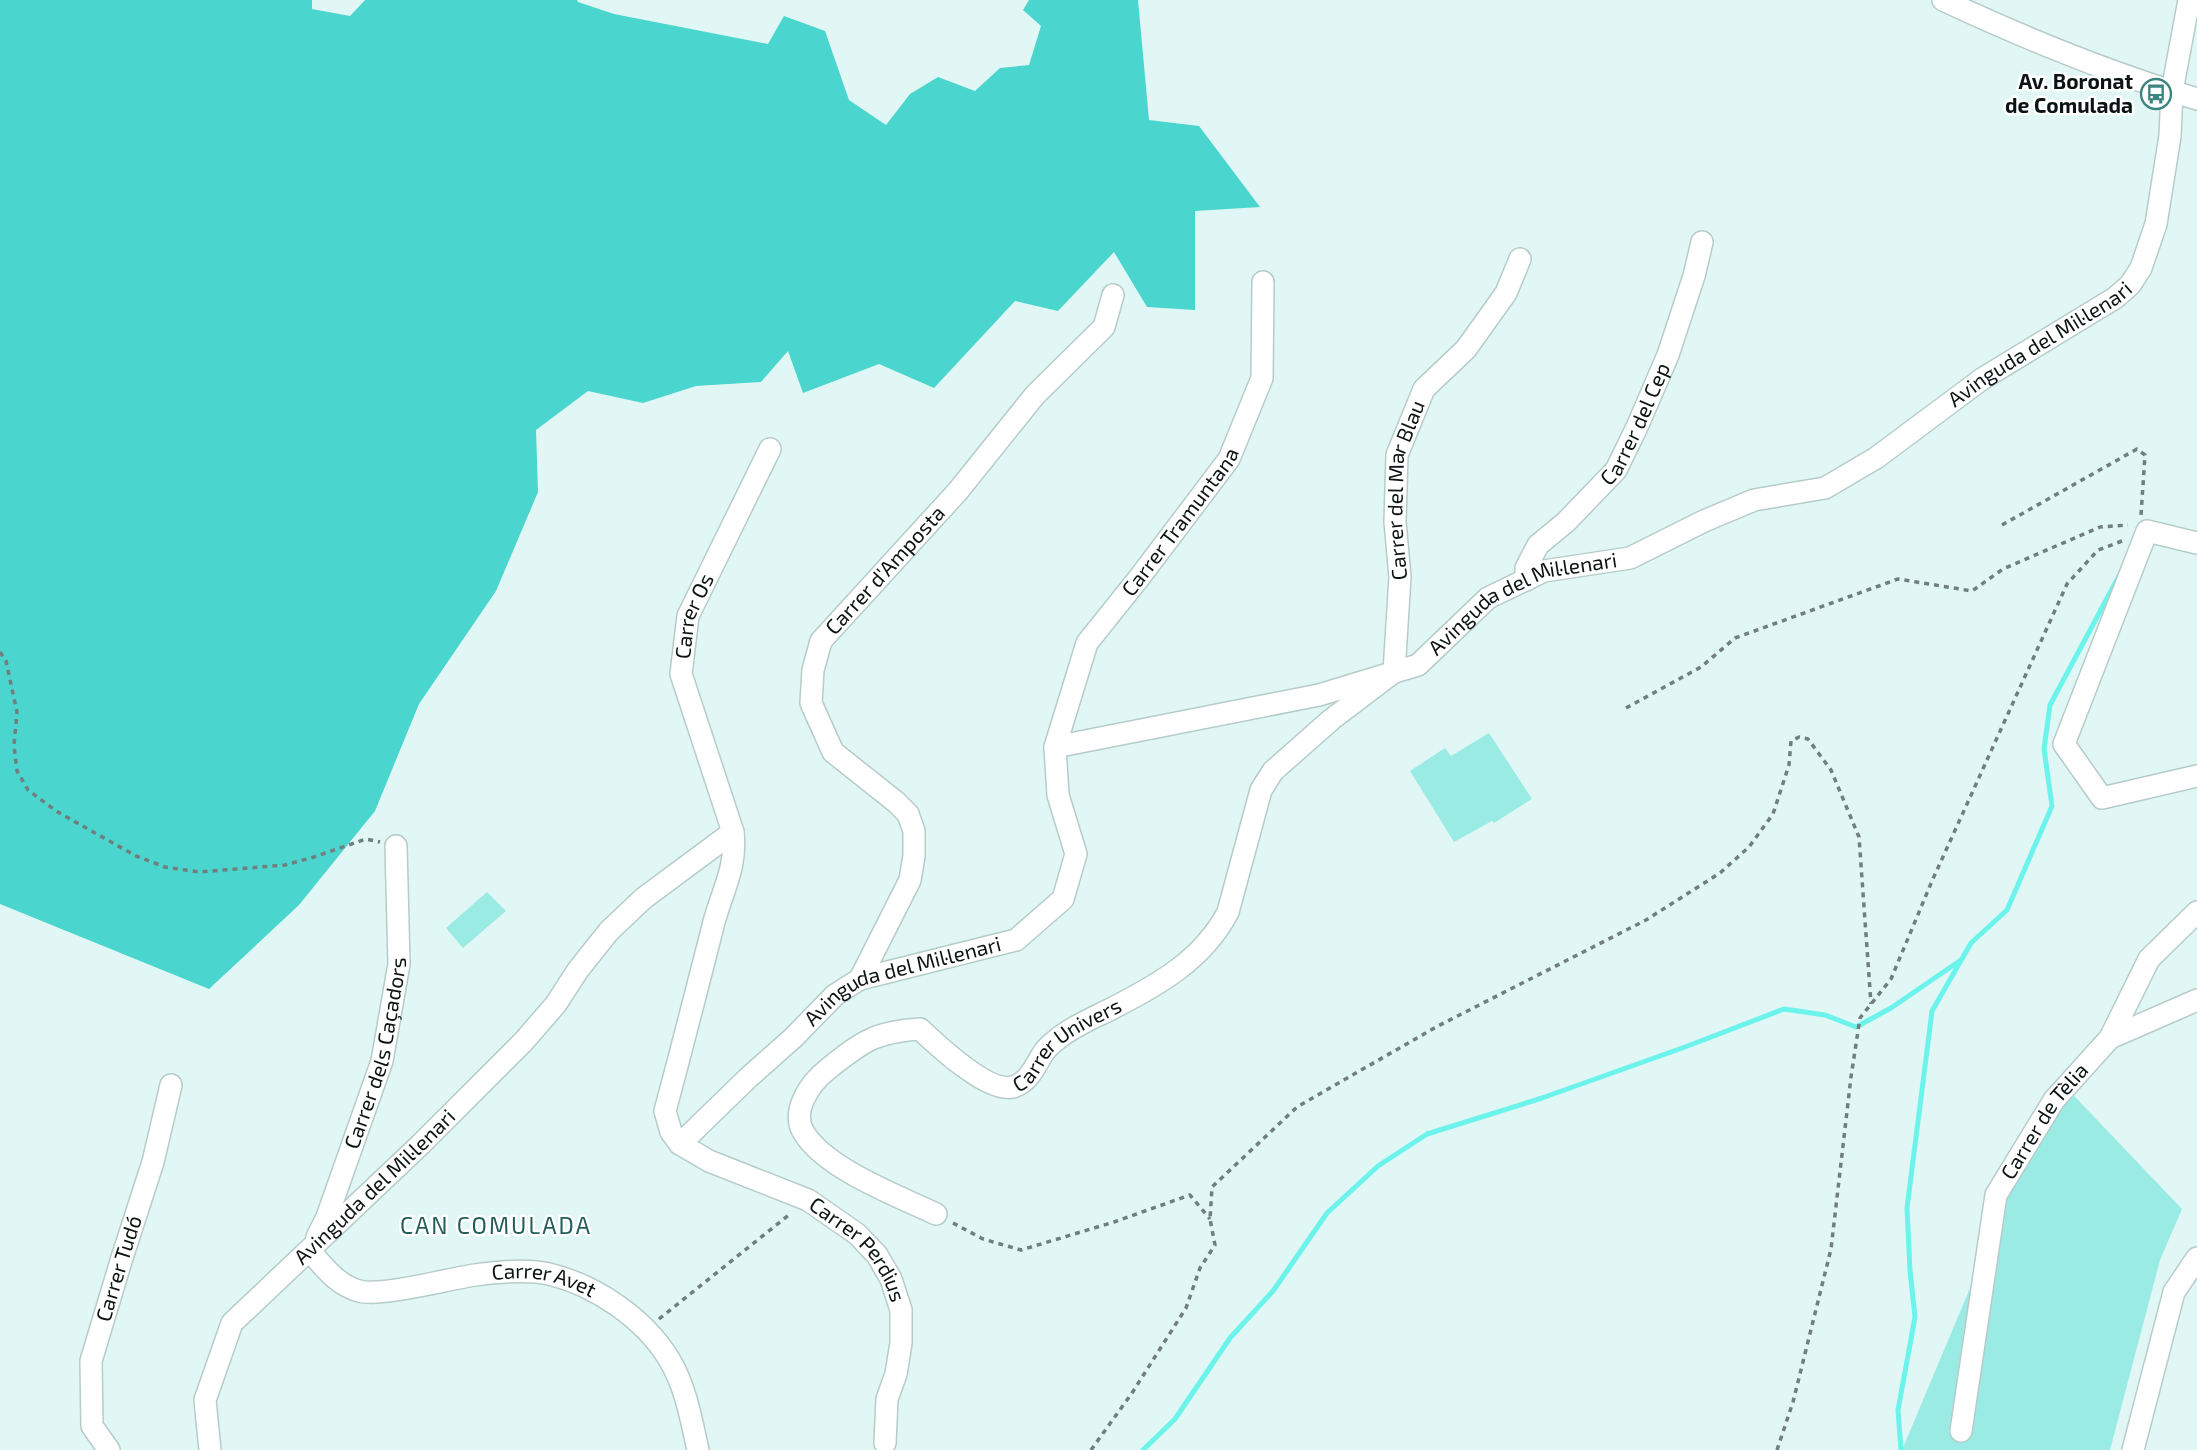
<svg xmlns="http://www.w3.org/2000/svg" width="2197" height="1450" viewBox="0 0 2197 1450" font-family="'Exo 2',sans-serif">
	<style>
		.green { fill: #9bebe5 }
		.forest { fill: #4ad6ce }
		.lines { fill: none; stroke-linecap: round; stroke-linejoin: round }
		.stream { stroke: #6cf3eb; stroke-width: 5 }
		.minor-casing { stroke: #b6ccca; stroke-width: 24 }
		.path { stroke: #707f7d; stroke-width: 3.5; stroke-dasharray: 5 5; stroke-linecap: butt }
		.minor { stroke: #fff; stroke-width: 21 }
		.labels { text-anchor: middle; stroke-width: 5; stroke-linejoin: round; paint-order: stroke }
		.poi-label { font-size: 21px; font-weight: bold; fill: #0c1413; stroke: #fff; text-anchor: end }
		.street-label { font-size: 21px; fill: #0c1413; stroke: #fff }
		.neighbourhood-label { font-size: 23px; letter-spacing: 2px; fill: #245e5a; stroke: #fff }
	</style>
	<rect width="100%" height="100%" fill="#e0f7f5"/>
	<g class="green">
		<polygon points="1489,733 1532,799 1494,823 1492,821 1454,842 1410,771 1445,748 1451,756"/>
		<polygon points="487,892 506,911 463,948 446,928"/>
		<polygon points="2058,1079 2182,1209 2160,1260 2110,1450 1902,1450"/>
	</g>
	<polygon class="forest" points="0,0 312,0 312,9 350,16 365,0 577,0 578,2 614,14 768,44 784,16 825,31 849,100 886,125 910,94 938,77 975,91 1000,68 1029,65 1041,26 1023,10 1029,0 1138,0 1149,120 1199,126 1260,207 1195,211 1195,310 1147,307 1114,252 1058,311 1015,301 934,388 879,364 803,393 788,351 761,382 696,386 643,403 588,391 536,430 538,492 496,591 419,704 375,811 299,905 209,989 0,904"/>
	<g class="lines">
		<g class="stream">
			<polyline points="1143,1450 1175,1419 1230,1338 1273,1291 1327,1213 1378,1166 1427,1134 1542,1098 1685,1047 1784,1009 1825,1015 1856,1027 1891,1008 1961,960"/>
			<polyline points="1901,1450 1898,1410 1915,1317 1910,1271 1907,1208 1932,1011 1971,943 2007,910 2052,806 2044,749 2050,705 2119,576"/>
		</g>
		<g class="minor-casing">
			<g id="minor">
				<path d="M1943 0C2026 39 2110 73 2197 99"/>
				<polyline points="2197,543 2147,531 2064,744 2102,798 2197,776"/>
				<path id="s1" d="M1526 580V568L1538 545 1566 522 1616 470 1637 427 1668 355 1694 276 1702 242"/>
				<path id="s2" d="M1055 747 1087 643 1139 578 1229 459 1262 378 1263 282"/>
				<path id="s3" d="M733 832 681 674 688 616 770 449"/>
				<path id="s4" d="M860 979 910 880 914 856V831L908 814 896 802 833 752 811 703 813 670 821 641 958 491 1035 395 1104 327 1113 295"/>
				<polyline points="2110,1038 2149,959 2197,912"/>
				<path id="s5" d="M680 1144 709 1161 808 1200 857 1234 877 1255 891 1279 901 1310V1343L896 1374 887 1399 885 1443"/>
				<path id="s6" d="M936 1214C898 1196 826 1169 804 1133 790 1111 811 1082 828 1069 863 1041 875 1032 920 1029 938 1046 988 1093 1013 1087 1030 1082 1035 1065 1044 1052 1048 1046 1054 1042 1060 1037 1076 1025 1093 1018 1111 1009 1158 985 1203 960 1228 912L1261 790 1273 771 1332 719 1394 672 1400 577 1395 522 1397 455 1424 389 1466 349 1506 293 1520 259"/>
				<path id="s7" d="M317 1237 327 1217 382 1061 399 964 396 846"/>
				<path id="s8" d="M310 1251C324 1267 337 1285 359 1291 382 1297 448 1279 475 1275 498 1272 526 1269 549 1274 595 1285 644 1318 669 1359 686 1387 691 1419 698 1450"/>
				<path id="s9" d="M1961 1431 1996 1195 2054 1100 2110 1038 2197 1000"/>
				<path id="s10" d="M109 1450 92 1426 91 1361 121 1261 153 1162 171 1085"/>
				<path id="s11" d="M210 1450 205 1400 232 1323 421 1144 524 1041 556 1004 578 970 609 931 644 898 733 832C737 867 723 889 714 922 698 985 682 1048 665 1111L671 1132 680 1144 749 1077 793 1038 835 995 860 979 1016 940 1063 899 1076 854 1058 795 1055 747 1319 695 1418 665 1488 598 1544 571 1630 558 1704 521 1754 500 1825 488 1876 458 1982 379 2115 298 2130 285 2141 268 2156 224 2170 136 2172 91 2189 0"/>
				<polyline points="2133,1450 2174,1292 2197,1258"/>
			</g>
		</g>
		<g class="path">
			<polyline points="2002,525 2137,449 2145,455 2141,515"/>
			<polyline points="0,652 6,661 17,712 14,745 17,771 28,790 56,811 136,856 165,867 199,872 285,865 314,857 366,839 380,842"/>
			<polyline points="1626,708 1701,667 1735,638 1898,579 1972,591 2003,569 2100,527 2128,525"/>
			<polyline points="953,1223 983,1239 1021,1250 1114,1222 1190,1195 1210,1219"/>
			<polyline points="659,1319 790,1214"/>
			<polyline points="1091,1450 1132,1393 1186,1308 1200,1268 1215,1245 1210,1219 1212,1187 1297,1107 1436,1027 1646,920 1720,873 1749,847 1773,814 1789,765 1791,741 1799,737 1808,739 1831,770 1859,837 1871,1004"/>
			<polyline points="1777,1450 1793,1402 1831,1249 1851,1077 1860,1018 1891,979 1932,881 2067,584 2098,550 2122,541"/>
		</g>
		<use href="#minor" class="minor"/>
	</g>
	<defs>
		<g id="bus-ring" transform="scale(1.575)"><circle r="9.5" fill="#fff" stroke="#3c847f" stroke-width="1.5"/><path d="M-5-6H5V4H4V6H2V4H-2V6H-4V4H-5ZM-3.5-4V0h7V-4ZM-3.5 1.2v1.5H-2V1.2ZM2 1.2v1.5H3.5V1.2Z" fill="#3c847f"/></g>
	</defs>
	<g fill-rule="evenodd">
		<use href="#bus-ring" x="2156" y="94"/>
	</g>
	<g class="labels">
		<g class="poi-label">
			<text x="2133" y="89">Av. Boronat<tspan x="2133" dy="24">de Comulada</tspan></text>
		</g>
		<g class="street-label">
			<text dy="7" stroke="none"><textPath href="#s11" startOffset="2872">Avinguda del Mil·lenari</textPath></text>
			<text dy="7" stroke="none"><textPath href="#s1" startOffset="196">Carrer del Cep</textPath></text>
			<text dy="7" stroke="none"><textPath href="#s6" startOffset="1218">Carrer del Mar Blau</textPath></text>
			<text dy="7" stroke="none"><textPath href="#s2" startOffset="262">Carrer Tramuntana</textPath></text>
			<text dy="7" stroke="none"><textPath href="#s4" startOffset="488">Carrer d'Amposta</textPath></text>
			<text dy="7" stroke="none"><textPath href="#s11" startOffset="2284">Avinguda del Mil·lenari</textPath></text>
			<text dy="7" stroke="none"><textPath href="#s3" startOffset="226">Carrer Os</textPath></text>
			<text dy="7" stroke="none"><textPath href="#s11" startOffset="1444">Avinguda del Mil·lenari</textPath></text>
			<text dy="7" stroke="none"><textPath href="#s6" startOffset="516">Carrer Univers</textPath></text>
			<text dy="7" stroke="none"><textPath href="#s7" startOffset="194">Carrer dels Caçadors</textPath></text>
			<text dy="7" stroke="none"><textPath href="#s9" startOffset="327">Carrer de Tèlia</textPath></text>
			<text dy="7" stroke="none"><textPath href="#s11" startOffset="329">Avinguda del Mil·lenari</textPath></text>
			<text dy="7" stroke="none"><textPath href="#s5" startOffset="212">Carrer Perdius</textPath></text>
			<text dy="7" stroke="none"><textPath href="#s10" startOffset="191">Carrer Tudó</textPath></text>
			<text dy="7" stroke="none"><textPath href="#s8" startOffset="252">Carrer Avet</textPath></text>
		</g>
		<g class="neighbourhood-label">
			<text x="496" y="1234">CAN COMULADA</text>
		</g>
	</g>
</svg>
